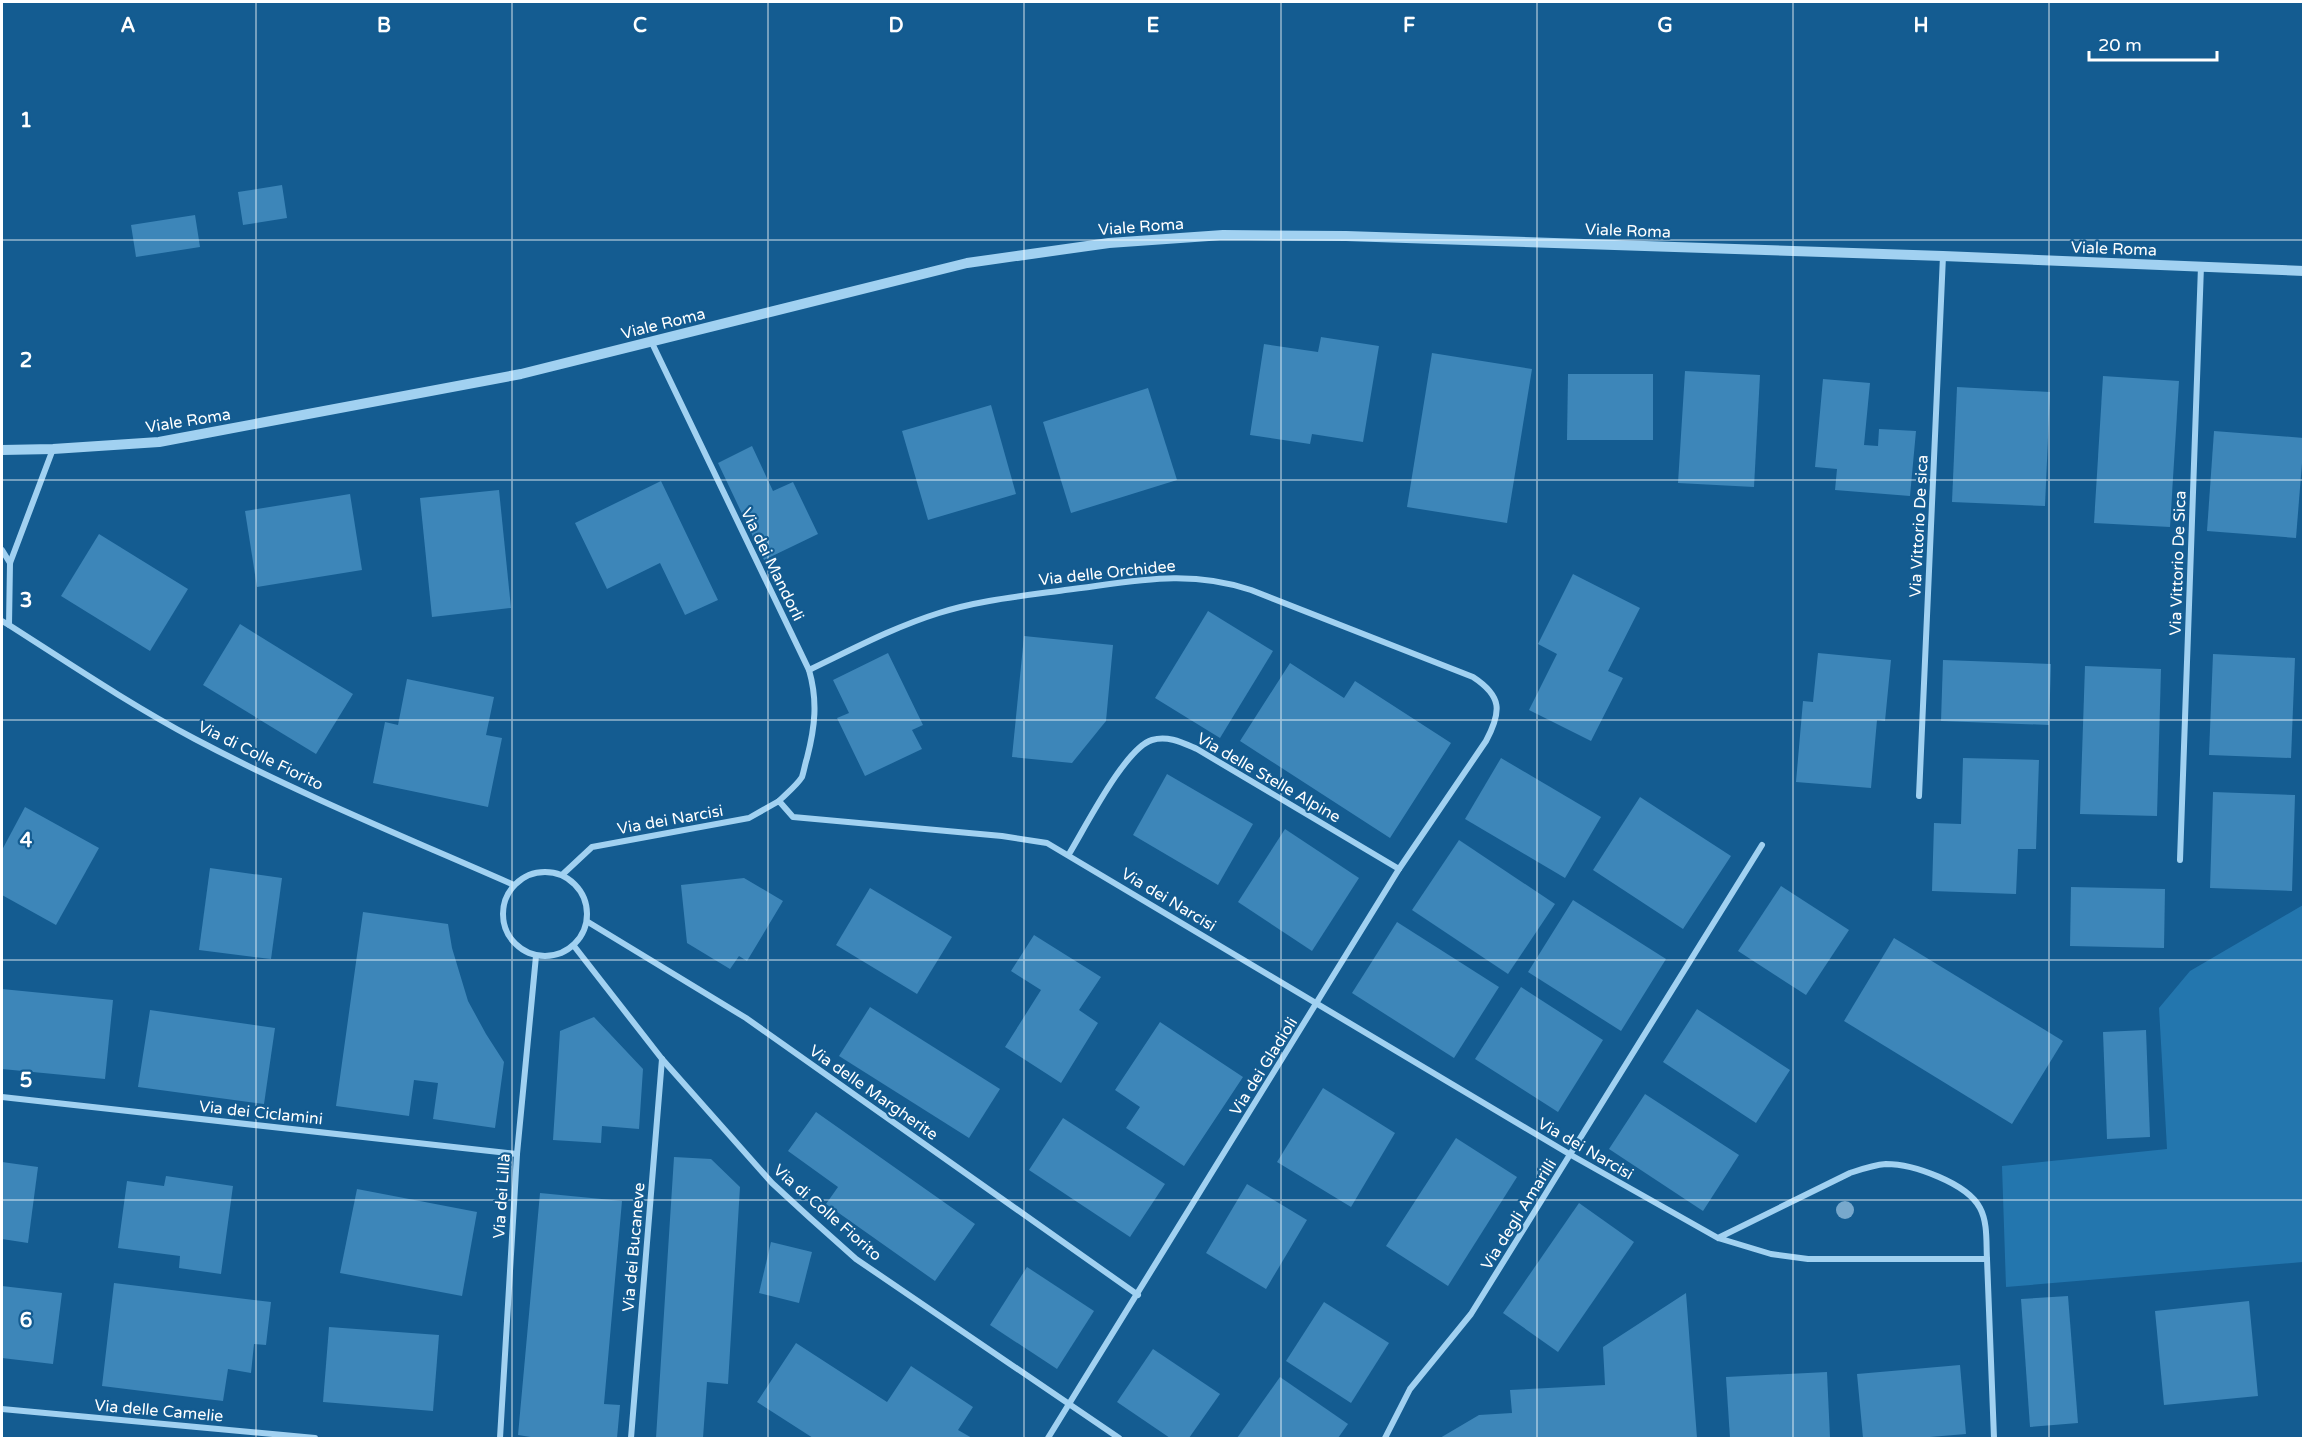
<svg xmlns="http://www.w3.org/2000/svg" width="2305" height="1440" viewBox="0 0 2305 1440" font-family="'Varela Round',sans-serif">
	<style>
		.green { fill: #2376ae }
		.building { fill: #3d86b9 }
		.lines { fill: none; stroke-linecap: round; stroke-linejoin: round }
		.minor { stroke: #a1d1f1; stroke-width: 6 }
		.tertiary { stroke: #a1d1f1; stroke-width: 10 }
		.tree { fill: #77a8cc }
		.grid { fill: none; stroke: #fff; stroke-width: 1.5; stroke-opacity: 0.55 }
		.labels { text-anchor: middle; stroke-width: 4.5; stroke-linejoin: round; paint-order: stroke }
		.street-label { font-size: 16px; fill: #fff; stroke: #145c91 }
		.grid-label { font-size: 20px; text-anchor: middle; font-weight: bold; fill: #fff; stroke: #145c91; stroke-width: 4.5; stroke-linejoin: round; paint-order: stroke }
	</style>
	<rect width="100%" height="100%" fill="#145c91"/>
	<polygon class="green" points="2303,905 2303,1262 2006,1287 2002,1166 2167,1149 2159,1008 2190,971"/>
	<g class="building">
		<polygon points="282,185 287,218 243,225 238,192"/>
		<polygon points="195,215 200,247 136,257 131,225"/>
		<polygon points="1321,337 1379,346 1363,442 1312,434 1310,444 1250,435 1264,344 1318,352"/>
		<polygon points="1432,353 1532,369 1507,523 1407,507"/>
		<polygon points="1685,371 1760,375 1754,487 1678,483"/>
		<polygon points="1568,374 1653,374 1653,440 1567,440"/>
		<polygon points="2103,376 2179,381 2170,527 2094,523"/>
		<polygon points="1823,379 1870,383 1864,445 1878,446 1879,429 1916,431 1910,496 1835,490 1837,469 1815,467"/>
		<polygon points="1957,387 2050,392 2045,506 1952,502"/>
		<polygon points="1148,388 1177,480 1071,513 1043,422"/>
		<polygon points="991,405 1016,494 928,520 902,431"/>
		<polygon points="2214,431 2304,438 2296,538 2207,531"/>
		<polygon points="752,446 773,491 793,482 818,534 764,560 718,463"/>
		<polygon points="661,481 718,600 685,615 660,563 607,589 575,523"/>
		<polygon points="499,490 511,608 432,617 420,498"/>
		<polygon points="350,494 362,570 257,587 245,511"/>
		<polygon points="99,534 188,589 150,651 61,596"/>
		<polygon points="1573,574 1640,608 1608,671 1623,678 1591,741 1529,710 1557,654 1538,644"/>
		<polygon points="1208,611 1273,651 1220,738 1155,698"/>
		<polygon points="240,624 353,694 316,754 203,685"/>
		<polygon points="1024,636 1113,645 1106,721 1072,763 1012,757"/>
		<polygon points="888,653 923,725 912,730 922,749 865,776 837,718 849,713 833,680"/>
		<polygon points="1818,653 1891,660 1885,721 1877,720 1871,788 1796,782 1803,701 1813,702"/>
		<polygon points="2213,654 2295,658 2291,758 2209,755"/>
		<polygon points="1943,660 2051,664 2049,725 1941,721"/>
		<polygon points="1290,663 1344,698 1355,681 1451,743 1390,838 1240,741"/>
		<polygon points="2085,666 2161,669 2157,816 2080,814"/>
		<polygon points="407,679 494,697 486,735 502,738 488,807 373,783 385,722 398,725"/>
		<polygon points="1501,758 1601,817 1565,878 1465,819"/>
		<polygon points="1963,758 2039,760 2036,849 2018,849 2016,894 1932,891 1934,823 1961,824"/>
		<polygon points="1167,774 1253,824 1218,885 1133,835"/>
		<polygon points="2213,792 2295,795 2292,891 2210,888"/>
		<polygon points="1640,797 1731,856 1683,929 1593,870"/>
		<polygon points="25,807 99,848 56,925 2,895 2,850"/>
		<polygon points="1285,829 1359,878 1312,951 1238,902"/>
		<polygon points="1459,840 1555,904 1508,974 1412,910"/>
		<polygon points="210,868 282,878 271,959 199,950"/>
		<polygon points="744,878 783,901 747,961 739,956 730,969 687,943 681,885"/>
		<polygon points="1781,886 1849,930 1806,995 1738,951"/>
		<polygon points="2071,887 2165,889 2164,948 2070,946"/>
		<polygon points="870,888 952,937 917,994 836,945"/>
		<polygon points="1573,900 1666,959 1621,1031 1528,972"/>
		<polygon points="363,912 448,924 452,948 468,1001 486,1034 504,1062 495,1128 433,1119 438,1083 414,1080 409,1116 336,1106"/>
		<polygon points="1397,922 1499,987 1454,1058 1352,993"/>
		<polygon points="1034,935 1101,977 1079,1010 1098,1023 1061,1083 1005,1047 1041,990 1011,971"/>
		<polygon points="1894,938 2063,1041 2012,1124 1844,1021"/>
		<polygon points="1521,987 1603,1040 1558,1112 1475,1059"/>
		<polygon points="2,989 113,1000 105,1079 2,1069"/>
		<polygon points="870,1007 1000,1089 969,1138 839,1056"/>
		<polygon points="1697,1009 1790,1070 1756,1123 1663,1062"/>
		<polygon points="150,1010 275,1028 264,1104 138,1087"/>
		<polygon points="594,1017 643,1069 639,1129 602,1126 601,1143 553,1140 560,1031"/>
		<polygon points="1160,1022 1243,1077 1184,1166 1126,1128 1140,1107 1115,1090"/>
		<polygon points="2146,1030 2150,1137 2107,1139 2103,1032"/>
		<polygon points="1323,1088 1395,1133 1351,1207 1277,1162"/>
		<polygon points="1645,1094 1739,1155 1703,1211 1609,1149"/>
		<polygon points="816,1112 975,1224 935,1281 826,1204 838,1187 788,1151"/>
		<polygon points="1063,1118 1165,1184 1130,1237 1029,1170"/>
		<polygon points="1456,1138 1517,1177 1448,1286 1386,1246"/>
		<polygon points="674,1157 711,1159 740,1187 728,1384 707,1382 703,1438 656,1438"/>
		<polygon points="2,1162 38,1167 28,1243 2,1239"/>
		<polygon points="166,1176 233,1186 221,1274 179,1268 180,1256 118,1248 127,1181 164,1186"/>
		<polygon points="1247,1184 1307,1220 1266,1289 1206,1253"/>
		<polygon points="357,1189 477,1212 462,1296 340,1273"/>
		<polygon points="540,1193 622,1201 604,1404 620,1405 617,1438 537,1438 518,1435"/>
		<polygon points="1579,1203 1634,1242 1558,1352 1503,1313"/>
		<polygon points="771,1242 812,1252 799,1303 759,1293"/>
		<polygon points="1027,1267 1094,1311 1057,1369 990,1325"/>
		<polygon points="114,1283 271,1302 266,1345 254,1344 251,1373 228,1369 223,1401 102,1386"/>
		<polygon points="2,1286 62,1293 53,1364 2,1358"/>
		<polygon points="1686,1293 1697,1438 1440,1438 1479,1415 1512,1413 1510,1390 1605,1385 1603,1347"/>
		<polygon points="2068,1296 2078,1423 2030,1427 2021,1299"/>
		<polygon points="2249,1301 2258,1396 2164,1405 2155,1311"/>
		<polygon points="1324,1302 1389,1343 1351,1403 1286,1361"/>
		<polygon points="329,1327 439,1335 433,1411 323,1402"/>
		<polygon points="796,1343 887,1402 911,1366 973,1407 958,1430 972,1438 813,1438 757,1402"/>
		<polygon points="1153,1349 1220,1394 1189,1438 1170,1438 1117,1402"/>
		<polygon points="1960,1365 1966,1434 1918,1438 1863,1438 1857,1374"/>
		<polygon points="1827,1372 1830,1438 1730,1438 1726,1377"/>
		<polygon points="1280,1377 1348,1424 1338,1438 1237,1438"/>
	</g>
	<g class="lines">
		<g class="minor">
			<path d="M651 341 809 670C818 701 815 727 807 758 805 764 804 771 802 777 797 785 786 794 779 801"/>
			<polyline points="2,550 10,563"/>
			<polyline points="2,621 9,625 10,563 53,449"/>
			<path d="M9 625C70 664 131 705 195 739 299 794 407 838 514 885"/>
			<path d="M809 670C851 650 894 627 939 613 979 600 1023 596 1065 590 1131 582 1186 568 1251 590L1473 677C1502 696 1502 711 1486 741L1399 869 1048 1438"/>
			<polyline points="1919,796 1943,256"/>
			<path d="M1069 854C1085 828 1125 748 1152 740 1168 735 1183 743 1197 749L1399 869"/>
			<polyline points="2180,860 2201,266"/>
			<circle cx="545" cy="914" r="42"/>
			<path d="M562 875 592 847 749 818 779 801 793 817 1002 836 1047 843 1571 1155 1718 1238 1771 1254 1808 1259H1987C1986 1243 1988 1223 1980 1208 1967 1183 1913 1164 1886 1164 1873 1165 1862 1169 1850 1173L1718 1238"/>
			<polyline points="588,922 746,1018 1138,1295"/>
			<polyline points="574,946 662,1059 772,1183 809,1217 856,1259 1119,1438"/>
			<polyline points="2,1097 517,1154"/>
			<polyline points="1987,1259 1994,1438"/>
			<polyline points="2,1409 315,1438"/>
			<polyline points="500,1438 517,1154 536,956"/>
			<polyline points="631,1438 662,1059"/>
			<polyline points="1385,1438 1410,1389 1471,1314 1762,845"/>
		</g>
		<polyline class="tertiary" points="2,450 53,449 159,442 521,374 967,263 1109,243 1223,235 1346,236 1943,256 2304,271"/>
	</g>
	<circle class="tree" cx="1845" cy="1210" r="9"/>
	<path class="grid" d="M256 2V1438M512 2V1438M768 2V1438M1024 2V1438M1281 2V1438M1537 2V1438M1793 2V1438M2049 2V1438M2 240H2304M2 480H2304M2 720H2304M2 960H2304M2 1200H2304"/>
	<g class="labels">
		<g class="street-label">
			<text transform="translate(1141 226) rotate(-4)" y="6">Viale Roma</text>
			<text transform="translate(1628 230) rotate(2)" y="6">Viale Roma</text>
			<text transform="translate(2114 248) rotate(2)" y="6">Viale Roma</text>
			<text transform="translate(663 323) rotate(-14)" y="6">Viale Roma</text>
			<text transform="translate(188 420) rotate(-9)" y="6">Viale Roma</text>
			<text transform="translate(1918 526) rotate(-87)" y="6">Via Vittorio De sica</text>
			<text transform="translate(2177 563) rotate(-88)" y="6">Via Vittorio De Sica</text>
			<text transform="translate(773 564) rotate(64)" y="6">Via dei Mandorli</text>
			<text transform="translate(1107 572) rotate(-6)" y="6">Via delle Orchidee</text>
			<text transform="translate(261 755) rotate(26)" y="6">Via di Colle Fiorito</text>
			<text transform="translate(1269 777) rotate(30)" y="6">Via delle Stelle Alpine</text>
			<text transform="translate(670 819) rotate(-10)" y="6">Via dei Narcisi</text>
			<text transform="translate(1169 899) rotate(31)" y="6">Via dei Narcisi</text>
			<text transform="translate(1263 1066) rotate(-58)" y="6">Via dei Gladioli</text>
			<text transform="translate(874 1092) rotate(35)" y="6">Via delle Margherite</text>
			<text transform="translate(261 1112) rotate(6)" y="6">Via dei Ciclamini</text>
			<text transform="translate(1586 1148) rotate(30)" y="6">Via dei Narcisi</text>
			<text transform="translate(501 1196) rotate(-86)" y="6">Via dei Lillà</text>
			<text transform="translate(828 1212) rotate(41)" y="6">Via di Colle Fiorito</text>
			<text transform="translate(1518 1214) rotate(-58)" y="6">Via degli Amarilli</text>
			<text transform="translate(633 1247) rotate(-85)" y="6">Via dei Bucaneve</text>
			<text transform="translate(159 1410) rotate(5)" y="6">Via delle Camelie</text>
		</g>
	</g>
	<g class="grid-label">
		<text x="128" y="32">A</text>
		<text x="384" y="32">B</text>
		<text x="640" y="32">C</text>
		<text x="896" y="32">D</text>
		<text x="1153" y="32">E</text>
		<text x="1409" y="32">F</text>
		<text x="1665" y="32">G</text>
		<text x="1921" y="32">H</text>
		<text x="26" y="127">1</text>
		<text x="26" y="367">2</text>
		<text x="26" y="607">3</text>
		<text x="26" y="847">4</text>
		<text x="26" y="1087">5</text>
		<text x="26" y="1327">6</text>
	</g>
	<rect width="2305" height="1440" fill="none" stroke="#ffffff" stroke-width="6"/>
	<path d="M2089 51v9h128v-9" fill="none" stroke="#ffffff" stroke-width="3"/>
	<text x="2098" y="51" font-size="18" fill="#ffffff" stroke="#145c91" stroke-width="4.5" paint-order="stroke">20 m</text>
</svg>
